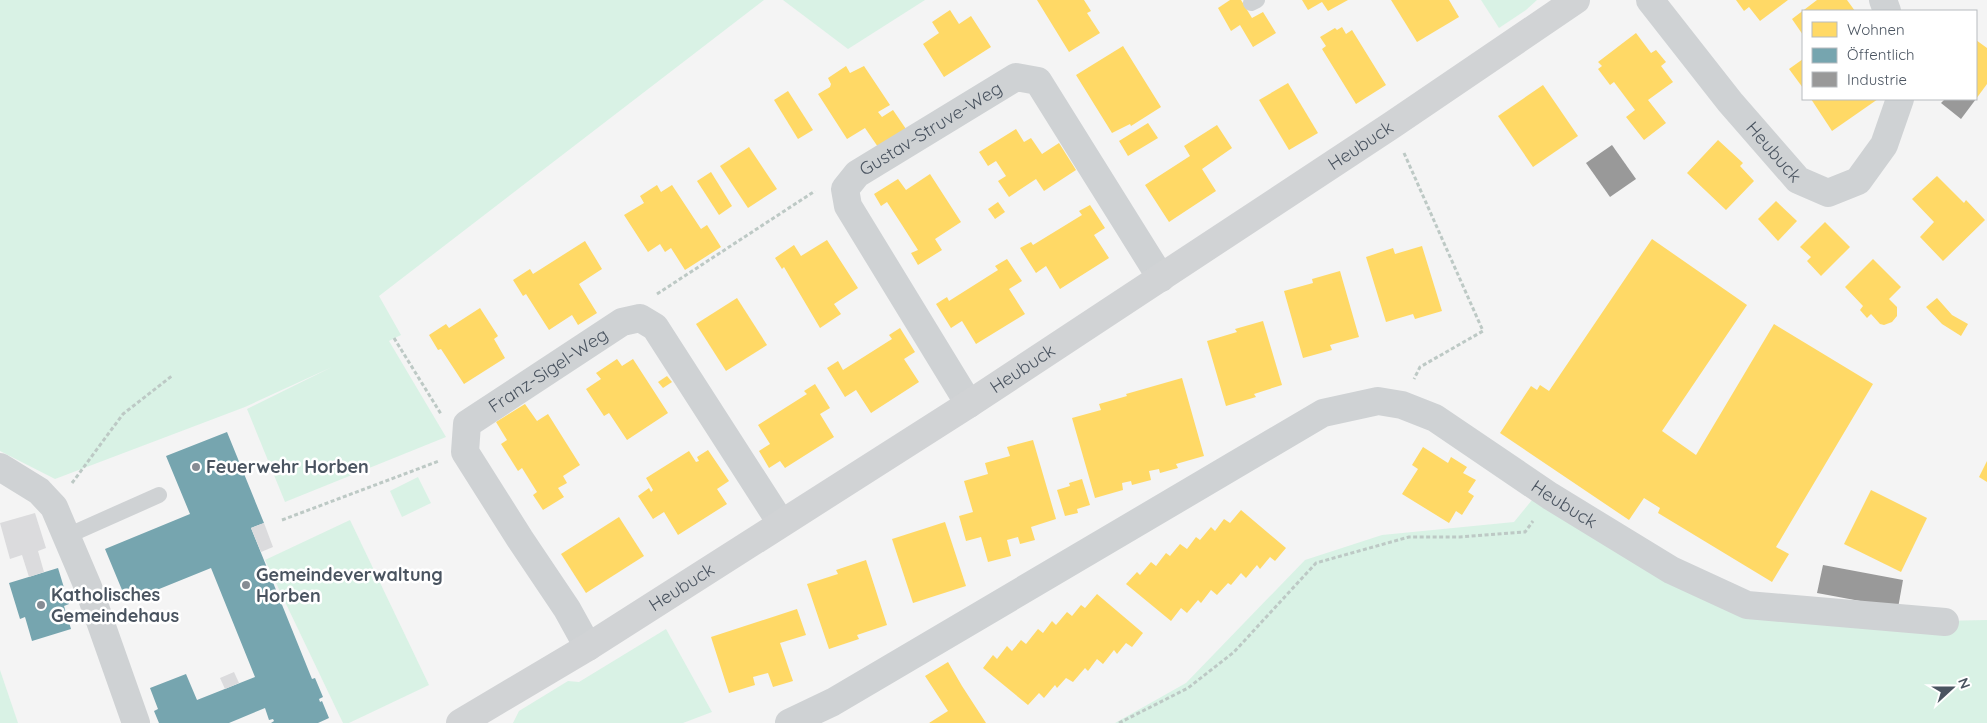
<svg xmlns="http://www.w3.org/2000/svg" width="1987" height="723" viewBox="0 0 1987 723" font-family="Quicksand,sans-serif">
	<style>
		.green { fill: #d9f2e5 }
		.homes { fill: #ffd966 }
		.public { fill: #76a5af }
		.industry { fill: #999 }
		.building { fill: #dbdbdd }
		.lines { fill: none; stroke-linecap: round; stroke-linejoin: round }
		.path { stroke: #bdc9c5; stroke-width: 3; stroke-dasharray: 4 2.5; stroke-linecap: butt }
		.lane { stroke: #cfd2d4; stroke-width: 16 }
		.street { stroke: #cfd2d4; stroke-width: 28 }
		.secondary { stroke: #d1d3d5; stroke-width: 28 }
		.poi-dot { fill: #868c94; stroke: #fff; stroke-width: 2 }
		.labels { text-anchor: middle; stroke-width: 5; stroke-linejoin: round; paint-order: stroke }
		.street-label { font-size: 18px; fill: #4a5460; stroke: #fff }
		.poi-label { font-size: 18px; font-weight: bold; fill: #4a5460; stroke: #fff; text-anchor: start }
	</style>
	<rect width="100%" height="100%" fill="#f4f4f4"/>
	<g class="green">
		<polygon points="0,0 764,0 379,296 401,335 389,341 446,437 285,502 247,409 332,367 245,407 55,479 0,451"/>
		<polygon points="783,0 925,0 848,49"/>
		<polygon points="1481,0 1537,0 1526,10 1499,28"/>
		<polygon points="418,477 431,503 402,517 390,491"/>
		<polygon points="1532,500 1747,605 1938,621 1987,620 1987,723 1115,723 1186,683 1305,560 1382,535 1514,522"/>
		<polygon points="350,520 429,685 349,723 343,723 265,560"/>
		<polygon points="666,629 712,712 683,723 513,723 519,711 568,681 579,682"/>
		<polygon points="0,670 18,723 0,723"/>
	</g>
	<g class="homes">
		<polygon points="1037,0 1084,0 1091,11 1087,13 1100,33 1069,52"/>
		<polygon points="1230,0 1241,0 1252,18 1263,12 1276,33 1253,47 1240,25 1231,31 1218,8"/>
		<polygon points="1302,0 1348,0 1328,11 1322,2 1308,10"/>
		<polygon points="1391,0 1449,0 1459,17 1417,42"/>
		<polygon points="1736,0 1788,0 1760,21 1749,7 1744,11"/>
		<polygon points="1817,0 1847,0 1855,11 1803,11 1803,35 1792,19"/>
		<polygon points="950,10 959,24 971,16 991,47 944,77 923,44 939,33 932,22"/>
		<polygon points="1342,27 1346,34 1352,30 1386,85 1356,104 1322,49 1326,46 1320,37 1335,28 1337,30"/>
		<polygon points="1636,33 1651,53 1656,50 1666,62 1661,66 1673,82 1648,100 1666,123 1644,140 1626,117 1635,110 1614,82 1610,85 1598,69 1602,66 1598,62"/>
		<polygon points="1976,40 1987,48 1987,84 1976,99"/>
		<polygon points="1123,46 1161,107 1131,126 1130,124 1112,133 1076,75"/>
		<polygon points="1803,59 1803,88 1789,69"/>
		<polygon points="846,66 850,73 864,66 890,105 878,112 882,117 893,110 906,129 878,147 865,128 847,139 818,94 830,87 831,84 828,78"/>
		<polygon points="1288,83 1318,133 1289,150 1259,100"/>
		<polygon points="1543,85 1578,136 1533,167 1498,116"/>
		<polygon points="788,91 813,130 798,139 774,100"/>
		<polygon points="1811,99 1878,99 1832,131"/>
		<polygon points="1148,123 1158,138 1128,156 1119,141"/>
		<polygon points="1217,125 1232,148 1202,169 1216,191 1169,222 1145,185 1190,156 1184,146"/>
		<polygon points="1016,129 1024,142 1031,138 1042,154 1059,143 1076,170 1044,191 1036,179 1009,197 998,181 1006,176 996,161 988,166 979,152"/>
		<polygon points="1718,140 1743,163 1740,166 1754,181 1726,210 1687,173"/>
		<polygon points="749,147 777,189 748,208 720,166"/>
		<polygon points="711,172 732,206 719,215 697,181"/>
		<polygon points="930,174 961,222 935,239 942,250 918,265 911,253 918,250 902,225 887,202 881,206 874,194 898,179 906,190"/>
		<polygon points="1937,176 1964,203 1966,200 1985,220 1943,261 1920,237 1934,222 1912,199"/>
		<polygon points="657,185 661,192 672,185 701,229 707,225 721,247 685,270 671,248 665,252 660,244 648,252 624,215 644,203 640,196"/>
		<polygon points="1776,201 1797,221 1778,241 1758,219"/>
		<polygon points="998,202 1005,212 995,219 988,209"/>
		<polygon points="1090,205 1105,228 1094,235 1109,258 1060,289 1046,266 1036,273 1020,248 1031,242 1033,245 1082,215 1079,211"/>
		<polygon points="1825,222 1850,247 1821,276 1807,261 1811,257 1800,247"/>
		<polygon points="1652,239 1747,305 1662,431 1696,455 1774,324 1873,384 1776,547 1789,554 1772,582 1658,513 1660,508 1644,498 1629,520 1500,433 1531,386 1537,390 1540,385 1549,391"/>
		<polygon points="827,240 858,288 834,304 841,314 820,328 784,267 782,269 775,258 794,245 801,256"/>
		<polygon points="585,241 602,269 579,284 597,313 578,325 572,315 549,330 526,294 523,296 513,280 530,269 533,274"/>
		<polygon points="1422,246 1442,311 1415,319 1413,314 1386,322 1366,257 1393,248 1395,254"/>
		<polygon points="1007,259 1022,281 1009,289 1025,314 976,344 962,321 951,328 936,304 947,297 949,301 998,270 995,266"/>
		<polygon points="1873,259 1901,287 1889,299 1897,307 1897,316 1892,322 1884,325 1880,324 1871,314 1867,318 1860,310 1863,306 1845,287"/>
		<polygon points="1340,271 1359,337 1330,345 1332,350 1303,358 1284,291 1313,283 1312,279"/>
		<polygon points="737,298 767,345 726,371 696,324"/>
		<polygon points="1937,298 1952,315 1968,324 1961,336 1942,324 1926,307"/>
		<polygon points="480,308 498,336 494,339 505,358 464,384 441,349 438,350 429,335 446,324 449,328"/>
		<polygon points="1263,321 1282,385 1254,394 1256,397 1226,406 1207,341 1237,332 1235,329"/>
		<polygon points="900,328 915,352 904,359 919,382 871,413 856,390 845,397 827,368 838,361 843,370 892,339 889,335"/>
		<polygon points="617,359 622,366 633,359 668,413 627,440 609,413 604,416 586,389 601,379 596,373"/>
		<polygon points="667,376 672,382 663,388 658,382"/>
		<polygon points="1182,378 1204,456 1176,464 1178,468 1160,473 1159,469 1149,471 1151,480 1132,485 1131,481 1122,483 1123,490 1095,498 1072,418 1101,410 1099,404 1127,396 1126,394"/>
		<polygon points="815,384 830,408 820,414 834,437 785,468 780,461 769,468 759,451 770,444 758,425 807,394 804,391"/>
		<polygon points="525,404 537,421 548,414 580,465 563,476 567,483 558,488 564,497 543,510 533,495 537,492 522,468 518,471 501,444 507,440 496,422"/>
		<polygon points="1033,440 1056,519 1031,527 1035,540 1020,544 1018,537 1007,540 1011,556 988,562 981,537 966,541 959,516 973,512 964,481 988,474 985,463 1010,456 1007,447"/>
		<polygon points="1423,447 1448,463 1451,457 1467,467 1463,473 1476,480 1468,492 1474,496 1462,515 1456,511 1449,523 1402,494 1418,469 1412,465"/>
		<polygon points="708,450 729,481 717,489 727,504 678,535 664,512 653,519 638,496 649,488 651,492 653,490 646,478 689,451 696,462 699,461 697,457"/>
		<polygon points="1987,461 1987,482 1979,477"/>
		<polygon points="1082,479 1090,505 1077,509 1078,513 1065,516 1057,490 1070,486 1069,483"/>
		<polygon points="1871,490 1927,518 1901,572 1844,544"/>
		<polygon points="1241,510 1286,548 1275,561 1270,557 1260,569 1257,565 1246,578 1241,573 1231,585 1228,583 1217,595 1211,590 1201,603 1198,600 1187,613 1181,608 1171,621 1126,584 1137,572 1140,575 1151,562 1156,566 1166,553 1170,556 1180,544 1187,549 1196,537 1200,540 1211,527 1215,531 1224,519 1230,523"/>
		<polygon points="619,517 644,556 586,593 561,554"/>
		<polygon points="945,522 966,586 913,603 892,539"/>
		<polygon points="866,560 887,625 857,635 859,639 829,649 807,584 838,574 836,570"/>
		<polygon points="1097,594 1143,633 1132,647 1126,643 1117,654 1114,650 1103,664 1097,659 1088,671 1085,668 1073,682 1066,678 1057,688 1055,685 1044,698 1039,693 1028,705 983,668 993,655 997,659 1007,646 1012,651 1021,640 1026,644 1038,629 1043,633 1052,621 1056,625 1067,612 1072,616 1081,605 1085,608"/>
		<polygon points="797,609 806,635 780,643 793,681 773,687 768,673 753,677 755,685 729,693 711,637"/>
		<polygon points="948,662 962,686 986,723 929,723 948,711 925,676"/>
	</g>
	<g class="public">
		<polygon points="227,432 264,523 251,528 312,679 315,678 323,697 319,699 320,702 322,701 329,718 318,723 271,723 274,721 273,719 269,720 265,708 229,723 159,723 154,711 158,709 150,688 186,674 197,700 255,677 211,568 127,602 105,549 190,514 166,456"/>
		<polygon points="58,568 69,604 64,606 71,629 32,641 25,617 20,619 9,583"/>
	</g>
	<g class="industry">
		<polygon points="1945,99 1976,99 1961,119 1941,103"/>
		<polygon points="1612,145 1636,179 1610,197 1586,163"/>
		<polygon points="1823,565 1903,580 1898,608 1817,593"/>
	</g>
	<g class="building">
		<polygon points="35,513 46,548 38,551 44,572 29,577 22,555 10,559 0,523"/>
		<polygon points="264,523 273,547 261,552 251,528"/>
		<polygon points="234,672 239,683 225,689 220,678"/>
	</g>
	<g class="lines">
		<g class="path">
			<polyline points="1404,153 1483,331 1420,367 1414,379"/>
			<polyline points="657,294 815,191"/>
			<polyline points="394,338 441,414"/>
			<polyline points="72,483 123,414 173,375"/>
			<polyline points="282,520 439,461"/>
			<polyline points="1119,723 1188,688 1234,652 1316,563 1409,537 1460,537 1525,532 1533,521"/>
		</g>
		<g class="lane">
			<polyline points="1251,3 1257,0"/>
			<polyline points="67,536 159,495"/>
		</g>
		<g class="street">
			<path id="s1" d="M1650 0 1730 102 1798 180 1828 193 1858 181 1884 145 1900 99"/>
			<polyline points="1883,0 1887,11"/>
			<path id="s2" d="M969 404 848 206 845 189 857 174 1016 77 1038 81 1161 278"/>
			<polyline points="0,467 39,491 54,507 88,587 136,723"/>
			<path id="s3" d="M588 647 567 609 520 539 465 452 467 424 622 322 640 318 655 327 781 523"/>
			<path id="s4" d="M789 723 833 702 1323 413 1378 401 1402 405 1435 418 1550 496 1671 570 1747 605 1945 622"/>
		</g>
		<path class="secondary" id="s5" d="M460 723 588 647 969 404 1392 125 1576 0"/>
	</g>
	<g class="poi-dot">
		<circle cx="196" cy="467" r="5"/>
		<circle cx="246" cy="585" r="5"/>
		<circle cx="41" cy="605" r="5"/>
	</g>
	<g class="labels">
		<g class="street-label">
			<text dy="6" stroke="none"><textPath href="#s2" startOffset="355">Gustav-Struve-Weg</textPath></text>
			<text dy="6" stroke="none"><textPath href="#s5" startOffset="1070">Heubuck</textPath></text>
			<text dy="6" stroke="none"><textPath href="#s1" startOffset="196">Heubuck</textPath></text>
			<text dy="6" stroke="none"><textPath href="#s5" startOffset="665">Heubuck</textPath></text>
			<text dy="6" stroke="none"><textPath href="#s3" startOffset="356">Franz-Sigel-Weg</textPath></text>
			<text dy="6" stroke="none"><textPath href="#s4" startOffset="889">Heubuck</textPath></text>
			<text dy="6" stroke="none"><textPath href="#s5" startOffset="260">Heubuck</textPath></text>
		</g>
		<g class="poi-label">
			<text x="206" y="473">Feuerwehr Horben</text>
			<text x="256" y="581">Gemeindeverwaltung<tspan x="256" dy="21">Horben</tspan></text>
			<text x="51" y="601">Katholisches<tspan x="51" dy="21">Gemeindehaus</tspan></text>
		</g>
	</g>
	<rect x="1802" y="10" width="175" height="90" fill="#ffffff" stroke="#b7bbbf"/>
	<rect x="1812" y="22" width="25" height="15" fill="#ffd966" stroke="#b7bbbf"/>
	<text x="1847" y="35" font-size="15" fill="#4a5460">Wohnen</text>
	<rect x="1812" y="48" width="25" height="15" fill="#76a5af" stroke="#b7bbbf"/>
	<text x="1847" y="60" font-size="15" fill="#4a5460">Öffentlich</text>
	<rect x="1812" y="72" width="25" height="15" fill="#999999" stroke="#b7bbbf"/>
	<text x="1847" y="85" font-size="15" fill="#4a5460">Industrie</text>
	<g transform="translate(1952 688) rotate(69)" stroke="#ffffff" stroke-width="4" paint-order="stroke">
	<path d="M0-4L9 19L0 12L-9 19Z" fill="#4a5460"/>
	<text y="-8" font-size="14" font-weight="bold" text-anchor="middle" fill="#4a5460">N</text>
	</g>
</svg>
